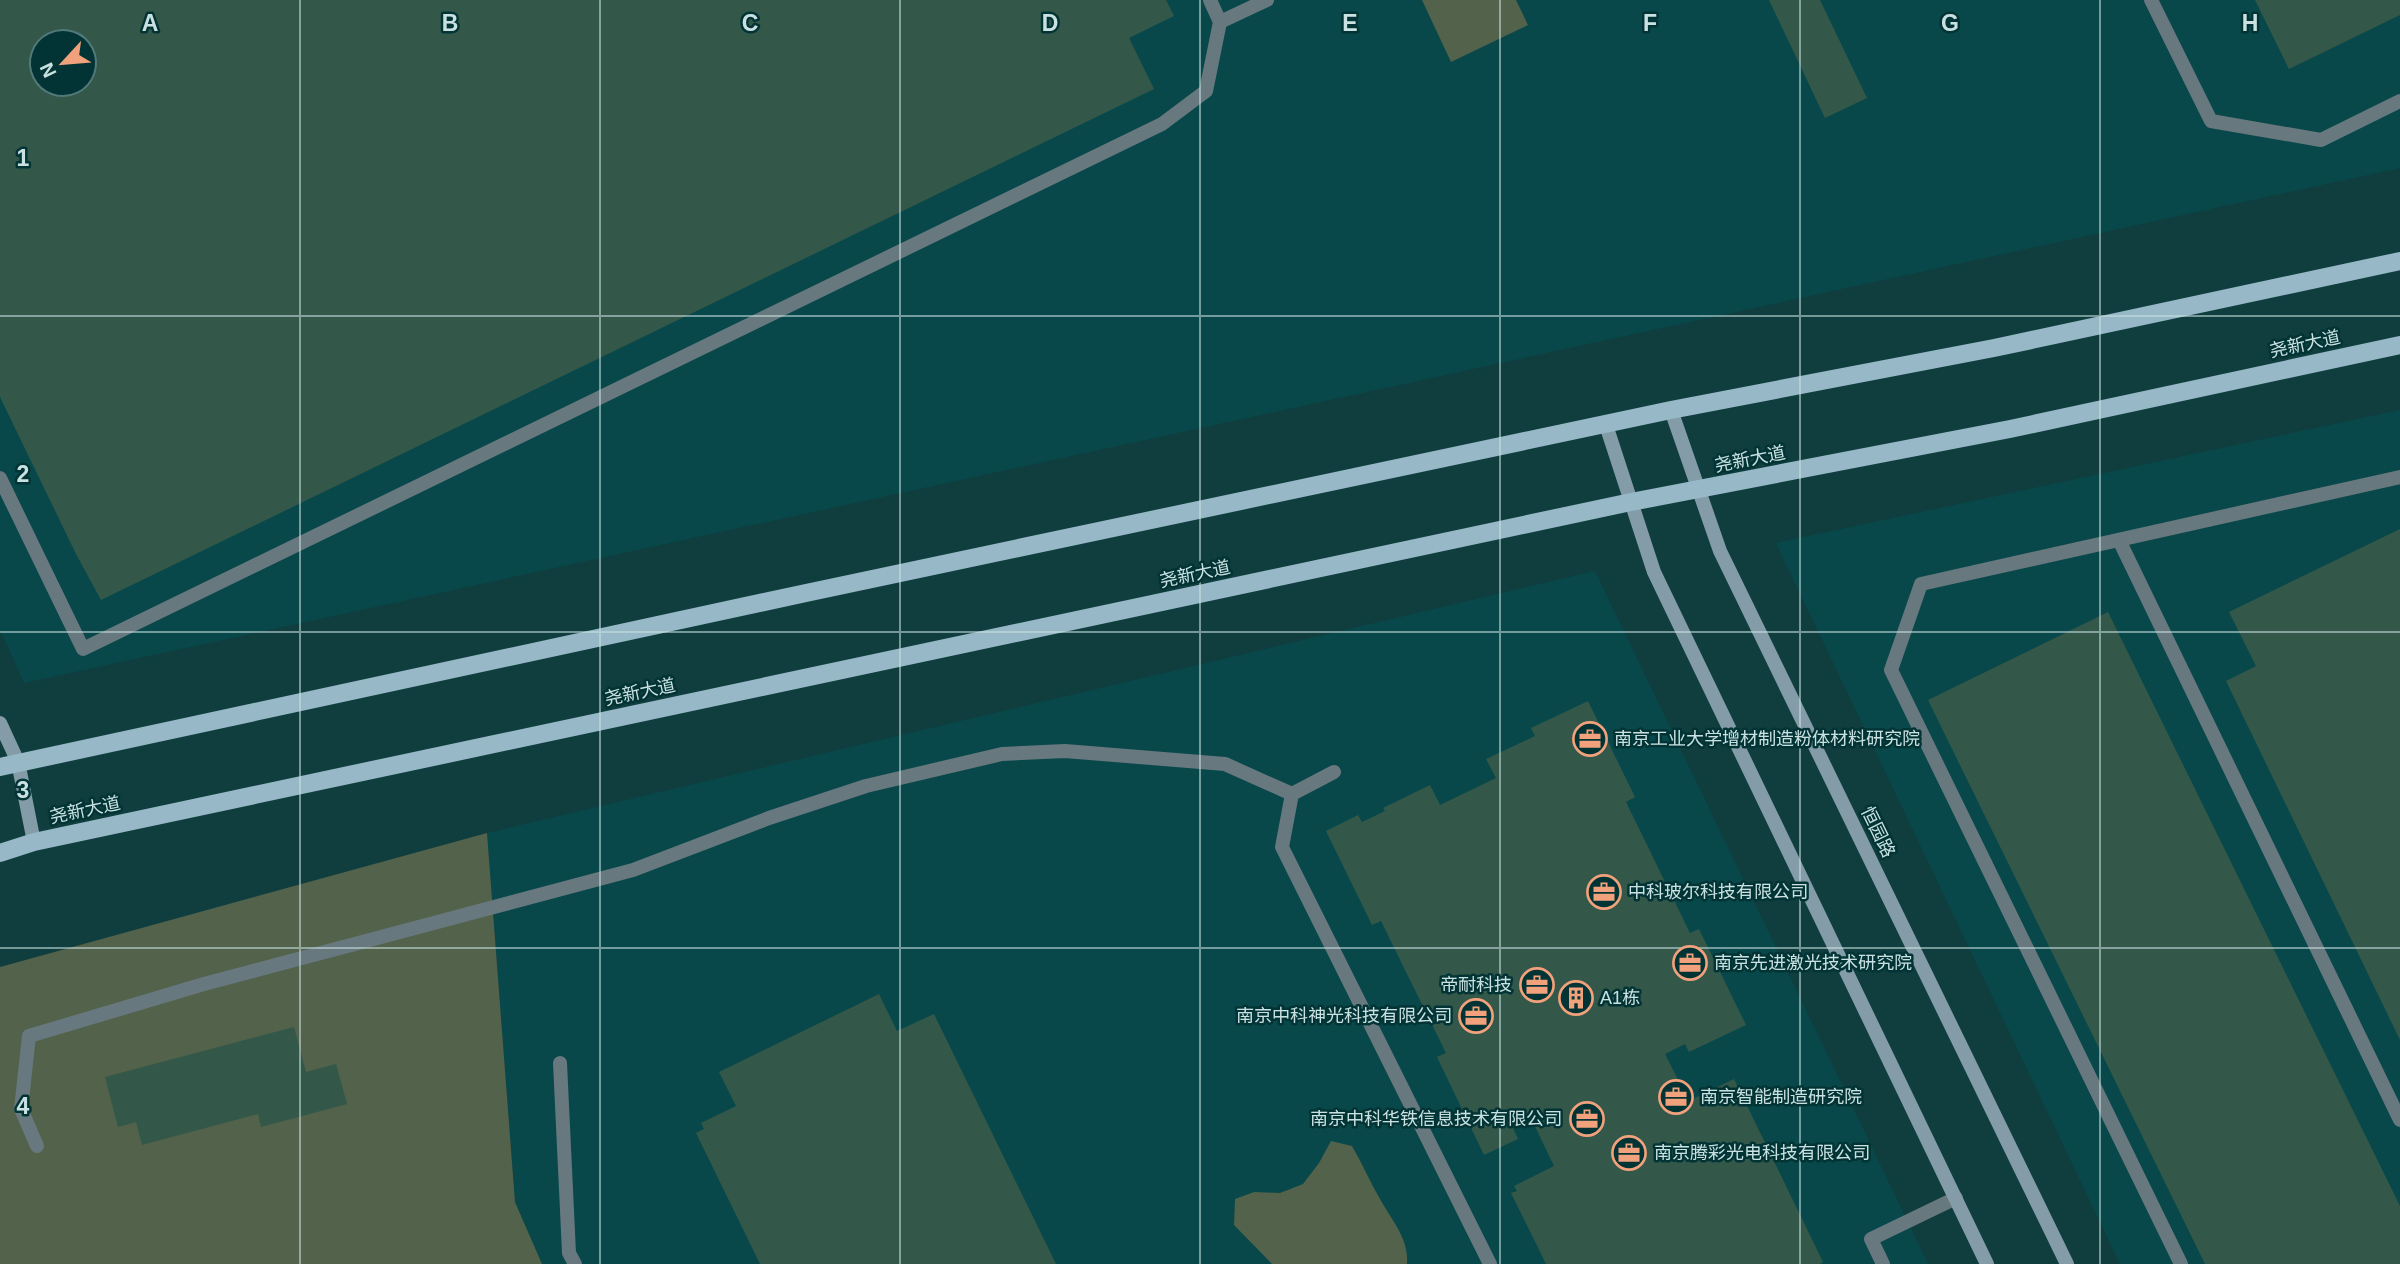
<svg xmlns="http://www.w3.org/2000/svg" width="2400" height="1264" viewBox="0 0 2400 1264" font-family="Helvetica,'Noto Sans SC',sans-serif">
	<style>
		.built { fill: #08484a; fill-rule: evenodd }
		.green { fill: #52624b }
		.building { fill: #335849; fill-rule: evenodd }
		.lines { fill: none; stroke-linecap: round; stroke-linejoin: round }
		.lane { stroke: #68787f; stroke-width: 14 }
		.secondary { stroke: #839ca8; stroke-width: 14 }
		.primary { stroke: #97b8c7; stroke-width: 18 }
		.grid { fill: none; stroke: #cae1e2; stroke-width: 2; stroke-opacity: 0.55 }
		.labels { text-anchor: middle; stroke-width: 5; stroke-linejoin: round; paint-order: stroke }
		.street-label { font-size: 18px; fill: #cae1e2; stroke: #023435 }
		.poi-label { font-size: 18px; fill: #cae1e2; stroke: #023435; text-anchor: start }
		.grid-label { font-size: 23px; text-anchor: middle; font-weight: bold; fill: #cae1e2; stroke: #023435; stroke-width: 5; stroke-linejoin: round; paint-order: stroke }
	</style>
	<rect width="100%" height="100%" fill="#103e3f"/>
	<g class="built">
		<path d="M0 0H2400V168L24 683 0 629ZM42 42H84V84H42Z"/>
		<polygon points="2400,410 2400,1264 2120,1264 1776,543"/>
		<polygon points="1595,571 1928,1264 542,1264 515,1202 487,833"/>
	</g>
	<g class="green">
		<polygon points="1422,0 1516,0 1528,25 1451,62"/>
		<polygon points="487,833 515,1202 542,1264 0,1264 0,967"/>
		<path d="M1331 1141 1352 1146C1362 1163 1370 1182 1380 1199 1392 1221 1409 1238 1407 1264H1272L1234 1225 1235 1199 1254 1192 1280 1193 1303 1184 1319 1163Z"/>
	</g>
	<g class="building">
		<path d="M0 0H1166L1174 16 1129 38 1154 89 101 600 76 554 0 397ZM42 42H84V84H42Z"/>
		<polygon points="1769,0 1820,0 1867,98 1825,118"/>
		<polygon points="2255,0 2400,0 2400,15 2289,69"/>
		<polygon points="2400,529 2400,1040 2226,681 2256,666 2229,612"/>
		<polygon points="2108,612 2400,1206 2400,1264 2205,1264 1928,700"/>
		<polygon points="1588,701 1635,797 1626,802 1690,933 1699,929 1746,1025 1689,1052 1685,1044 1665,1054 1689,1101 1734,1079 1823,1262 1820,1264 1546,1264 1511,1193 1517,1191 1514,1186 1554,1166 1531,1118 1512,1126 1518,1139 1484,1155 1437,1057 1446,1053 1405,970 1381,921 1372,925 1326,831 1358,815 1362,822 1385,811 1383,808 1430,785 1440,805 1496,778 1486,759 1535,736 1531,728"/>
		<polygon points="879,994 897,1031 934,1014 1056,1264 760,1264 696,1133 704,1129 701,1123 736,1106 719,1072"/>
		<polygon points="294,1027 306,1072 336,1064 347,1104 261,1127 258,1114 142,1145 136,1122 118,1127 105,1077"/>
	</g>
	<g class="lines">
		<g class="lane">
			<polyline points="2151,0 2211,121 2321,140 2400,101"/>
			<polyline points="1220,22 1267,0"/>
			<polyline points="0,478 83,649 1162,124 1206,91 1220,22 1210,0"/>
			<polyline points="2119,540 2400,1120"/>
			<polyline points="1334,772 1292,794 1282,847 1490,1264"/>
			<polyline points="560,1063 569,1253 575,1264"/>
			<polyline points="37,1146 21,1109 29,1036 204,984 633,870 769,818 866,786 1002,754 1065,751 1225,764 1292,794"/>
			<polyline points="1883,1264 1871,1239 1956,1198"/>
			<polyline points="2181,1264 1891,670 1921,584 2400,477"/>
		</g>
		<g class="secondary">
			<polyline points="1671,410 1720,551 2067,1264"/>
			<polyline points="1606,425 1654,572 1987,1264"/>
			<polyline points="0,723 18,762 34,842"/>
		</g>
		<g class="primary">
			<polyline points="0,767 806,593 1671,410 1994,348 2400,261"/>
			<polyline points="0,853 34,842 1631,502 2010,429 2400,345"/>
		</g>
	</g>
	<path class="grid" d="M300 0V1264M600 0V1264M900 0V1264M1200 0V1264M1500 0V1264M1800 0V1264M2100 0V1264M0 316H2400M0 632H2400M0 948H2400"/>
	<defs>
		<g id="office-ring" transform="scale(1.75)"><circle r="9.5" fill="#023435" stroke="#f1a17b" stroke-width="1.5"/><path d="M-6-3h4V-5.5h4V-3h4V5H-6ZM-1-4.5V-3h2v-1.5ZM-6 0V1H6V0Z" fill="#f1a17b"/></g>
		<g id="building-ring" transform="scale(1.75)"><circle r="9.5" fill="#023435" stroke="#f1a17b" stroke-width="1.5"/><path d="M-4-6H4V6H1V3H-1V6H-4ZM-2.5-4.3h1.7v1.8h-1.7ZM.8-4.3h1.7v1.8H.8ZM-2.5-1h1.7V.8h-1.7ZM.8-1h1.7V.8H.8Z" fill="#f1a17b"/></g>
	</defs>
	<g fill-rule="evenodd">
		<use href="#office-ring" x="1590" y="739"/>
		<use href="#office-ring" x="1604" y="892"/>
		<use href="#office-ring" x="1690" y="963"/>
		<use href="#office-ring" x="1537" y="985"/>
		<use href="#building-ring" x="1576" y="998"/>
		<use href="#office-ring" x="1476" y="1016"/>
		<use href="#office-ring" x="1676" y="1097"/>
		<use href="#office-ring" x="1587" y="1119"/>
		<use href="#office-ring" x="1629" y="1153"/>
	</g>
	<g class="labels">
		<g class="street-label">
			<text transform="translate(2305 344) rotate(-12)" y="6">尧新大道</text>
			<text transform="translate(1750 459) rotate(-11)" y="6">尧新大道</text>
			<text transform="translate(1195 574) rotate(-12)" y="6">尧新大道</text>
			<text transform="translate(640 692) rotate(-12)" y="6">尧新大道</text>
			<text transform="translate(85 810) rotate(-12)" y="6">尧新大道</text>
			<text transform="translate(1878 832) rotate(64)" y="6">恒园路</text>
		</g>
		<g class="poi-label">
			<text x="1614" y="745">南京工业大学增材制造粉体材料研究院</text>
			<text x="1628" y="898">中科玻尔科技有限公司</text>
			<text x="1714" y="969">南京先进激光技术研究院</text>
			<text x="1512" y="991" text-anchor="end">帝耐科技</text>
			<text x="1600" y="1004">A1栋</text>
			<text x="1452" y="1022" text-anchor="end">南京中科神光科技有限公司</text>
			<text x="1700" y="1103">南京智能制造研究院</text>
			<text x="1562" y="1125" text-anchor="end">南京中科华铁信息技术有限公司</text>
			<text x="1654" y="1159">南京腾彩光电科技有限公司</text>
		</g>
	</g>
	<g class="grid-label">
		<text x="150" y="31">A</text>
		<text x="450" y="31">B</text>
		<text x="750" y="31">C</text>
		<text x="1050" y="31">D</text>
		<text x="1350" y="31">E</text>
		<text x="1650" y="31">F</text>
		<text x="1950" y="31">G</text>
		<text x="2250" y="31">H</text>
		<text x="23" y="166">1</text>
		<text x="23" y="482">2</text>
		<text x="23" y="798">3</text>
		<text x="23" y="1114">4</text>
	</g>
	<g transform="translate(63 63) rotate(244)"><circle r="33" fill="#023435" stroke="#52797a" stroke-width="2"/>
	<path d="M0-5L12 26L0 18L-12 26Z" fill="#f1a17b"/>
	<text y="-10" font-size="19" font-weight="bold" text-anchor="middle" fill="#cae1e2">N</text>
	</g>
</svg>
